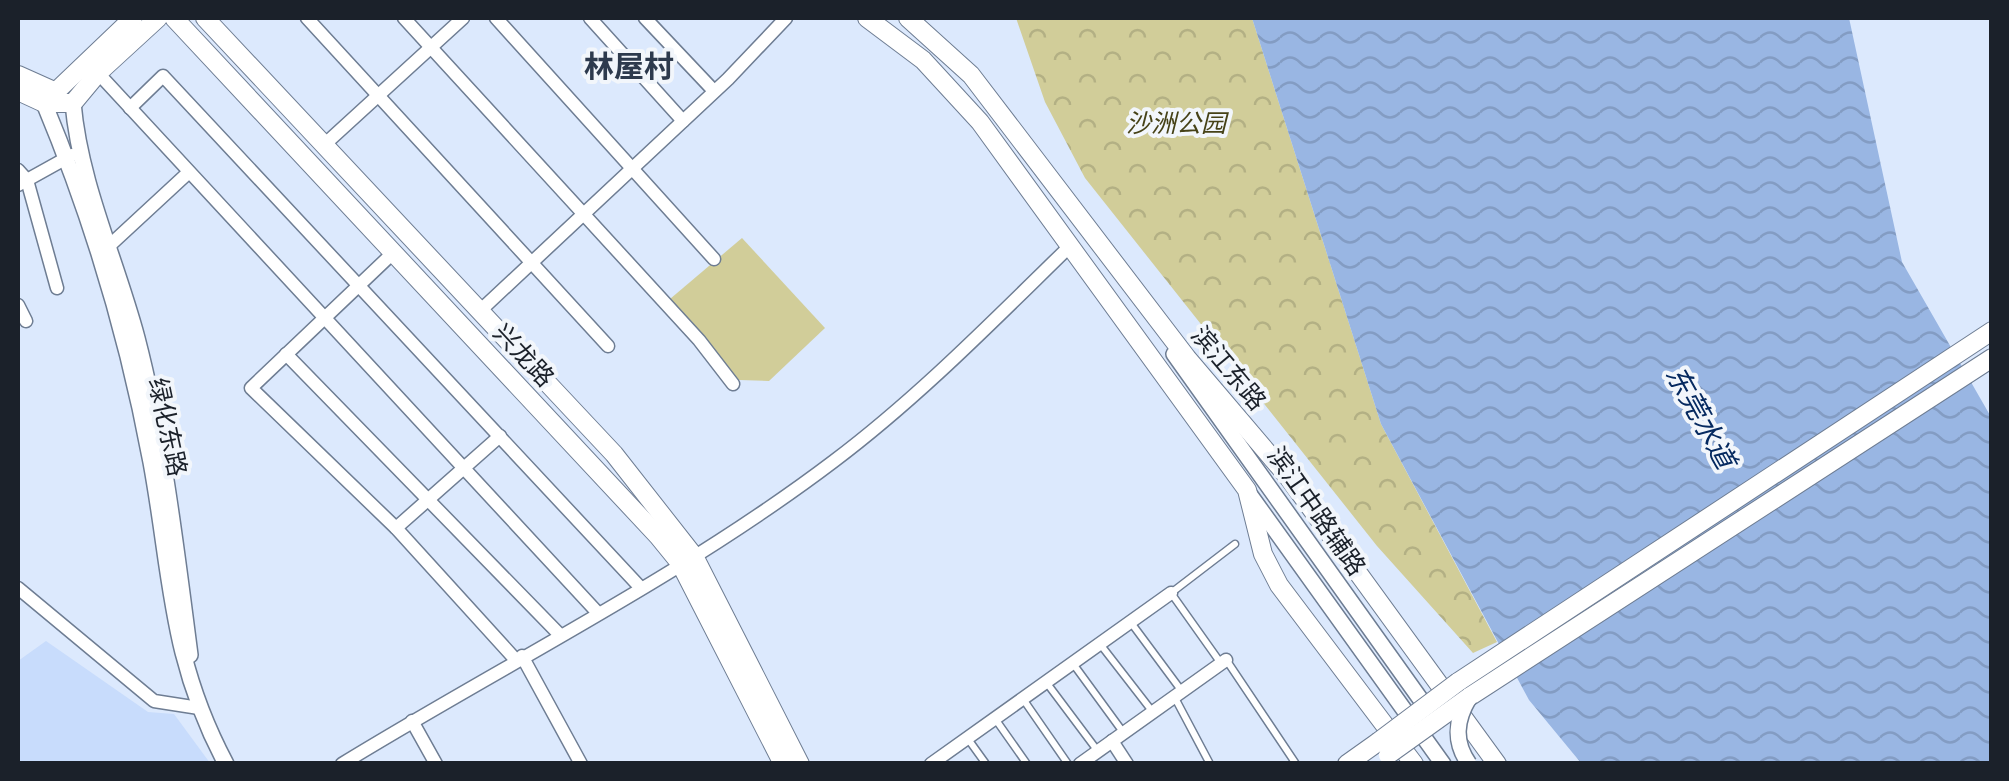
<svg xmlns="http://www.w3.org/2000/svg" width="2009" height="781" viewBox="0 0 2009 781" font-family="Georgia,'Noto Sans SC',serif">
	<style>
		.built { fill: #c8dcfc }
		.forest { fill: url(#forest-crowns) }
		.garden { fill: #d1cd99 }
		.water { fill: url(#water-waves) }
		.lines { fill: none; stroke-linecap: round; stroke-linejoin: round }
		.service-casing { stroke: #6e7d93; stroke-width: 9 }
		.minor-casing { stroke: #6e7d93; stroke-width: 15 }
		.tertiary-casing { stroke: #6e7d93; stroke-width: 18 }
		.secondary-casing { stroke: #6e7d93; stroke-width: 20 }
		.service { stroke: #fff; stroke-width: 6 }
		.minor { stroke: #fff; stroke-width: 12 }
		.tertiary { stroke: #fff; stroke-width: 15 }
		.secondary { stroke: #fff; stroke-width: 18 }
		.tertiary-bridge-casing { stroke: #6e7d93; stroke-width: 18; stroke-linecap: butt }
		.secondary-bridge-casing { stroke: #6e7d93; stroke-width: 20; stroke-linecap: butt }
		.tertiary-bridge { stroke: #fff; stroke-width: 15 }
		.secondary-bridge { stroke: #fff; stroke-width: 18 }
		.labels { text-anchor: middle; stroke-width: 8; stroke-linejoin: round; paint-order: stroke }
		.park-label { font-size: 25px; font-style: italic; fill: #464217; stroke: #f2f6fb }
		.street-label { font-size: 25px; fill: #1b212a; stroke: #f2f6fb }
		.water-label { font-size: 28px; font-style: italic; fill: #062a60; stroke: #f2f6fb }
		.quarter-label { font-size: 30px; font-weight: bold; fill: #2d3a4d; stroke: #f2f6fb }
	</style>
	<defs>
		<pattern id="forest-crowns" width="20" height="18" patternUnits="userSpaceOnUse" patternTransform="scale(2.5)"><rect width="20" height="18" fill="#d1cd99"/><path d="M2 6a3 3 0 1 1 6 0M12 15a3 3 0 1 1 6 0" fill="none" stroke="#b3b084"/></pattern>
		<pattern id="water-waves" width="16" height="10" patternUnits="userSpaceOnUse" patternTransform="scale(2.5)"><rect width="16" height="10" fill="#99b6e3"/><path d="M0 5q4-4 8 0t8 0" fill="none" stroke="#839cc3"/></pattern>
	</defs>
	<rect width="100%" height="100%" fill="#dce9fd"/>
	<polygon class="built" points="46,641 148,712 174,714 210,763 18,763 18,661"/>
	<polygon class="forest" points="1016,18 1252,18 1381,424 1497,642 1473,653 1377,546 1085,178 1045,102"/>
	<polygon class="garden" points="742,238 825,328 769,381 739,380 670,299"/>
	<polygon class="water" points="1252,18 1849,18 1902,262 1991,417 1991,763 1581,763 1529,700 1381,424"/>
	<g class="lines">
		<g class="service-casing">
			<g id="service">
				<polyline points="1132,624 1181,690"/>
				<polyline points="1100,644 1152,711"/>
				<polyline points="1227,661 1296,764"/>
				<polyline points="1220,662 1171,593 1235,544"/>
				<polyline points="1074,665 1123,732"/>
				<polyline points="1046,682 1097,750"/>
				<polyline points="1175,698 1210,764"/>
				<polyline points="1023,699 1068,764"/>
				<polyline points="996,720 1027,764"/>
				<polyline points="968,739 986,764"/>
			</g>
		</g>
		<g class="minor-casing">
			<g id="minor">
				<polyline points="307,18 608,346"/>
				<polyline points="404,18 699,340 733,384"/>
				<polyline points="496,18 714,259"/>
				<polyline points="590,18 683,121"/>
				<polyline points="645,18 714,91"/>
				<polyline points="98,73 597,612"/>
				<polyline points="130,108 163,76 639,586"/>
				<polyline points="324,145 463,18"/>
				<polyline points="18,170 27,180 57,288"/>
				<polyline points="18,185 72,155"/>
				<polyline points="109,246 189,172"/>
				<polyline points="394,252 251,388 396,528 515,659"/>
				<polyline points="18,305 26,321"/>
				<polyline points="482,309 728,79 786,18"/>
				<polyline points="286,354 559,634"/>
				<polyline points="396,528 500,436"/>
				<polyline points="18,588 154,701 199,708"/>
				<polyline points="522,656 581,764"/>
				<polyline points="412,721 436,764"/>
				<polyline points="1112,741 1127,764"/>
				<path d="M342 764C505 664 681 577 834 461 919 397 994 320 1070 246"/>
				<polyline points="931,764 1171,593"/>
				<polyline points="1080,764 1226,660"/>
			</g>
		</g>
		<g class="tertiary-casing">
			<g id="tertiary">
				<path d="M44 103C92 218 128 339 151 462 172 576 169 657 226 764"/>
				<path d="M73 103C80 184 116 259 137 338 164 442 176 548 190 655"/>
				<polyline points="1174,354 1431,714"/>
				<polyline points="1250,495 1443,764"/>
			</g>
		</g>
		<g class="secondary-casing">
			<g id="secondary">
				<polyline points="174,18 658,536 680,563 783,764"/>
				<polyline points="205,18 614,454 694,556 800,764"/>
				<polyline points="867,18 923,60 980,122 1247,490 1263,554 1279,585 1414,764"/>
				<polyline points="908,18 971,75 1187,358 1289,478 1497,764"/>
				<polyline points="18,75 56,92"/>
				<polyline points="18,91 44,103 73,103 98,73 158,18"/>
				<polyline points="44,103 133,18"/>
				<polyline points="1458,682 1992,331"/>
				<polyline points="1469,697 1992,358"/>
				<polyline points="1347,764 1378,742"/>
			</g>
		</g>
		<use href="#service" class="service"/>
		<use href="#minor" class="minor"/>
		<use href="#tertiary" class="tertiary"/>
		<use href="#secondary" class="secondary"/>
		<g class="tertiary-bridge-casing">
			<path id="tertiary-bridge" d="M1469 764C1453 741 1456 720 1469 698"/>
		</g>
		<g class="secondary-bridge-casing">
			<g id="secondary-bridge">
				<polyline points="1378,742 1458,682"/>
				<polyline points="1388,755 1469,697"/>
			</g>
		</g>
		<use href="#tertiary-bridge" class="tertiary-bridge"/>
		<use href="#secondary-bridge" class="secondary-bridge"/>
	</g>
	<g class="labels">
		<g class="park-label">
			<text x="1176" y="132">沙洲公园</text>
		</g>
		<g class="street-label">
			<text transform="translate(524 355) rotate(47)" y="9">兴龙路</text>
			<text transform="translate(1229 368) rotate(50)" y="9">滨江东路</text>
			<text transform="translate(168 427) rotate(78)" y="9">绿化东路</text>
			<text transform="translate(1317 511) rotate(55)" y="9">滨江中路辅路</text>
		</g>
		<g class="water-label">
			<text transform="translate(1701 417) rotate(61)" y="10">东莞水道</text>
		</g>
		<g class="quarter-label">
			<text x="629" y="77">林屋村</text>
		</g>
	</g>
	<rect width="2009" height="781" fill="none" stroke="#1b212a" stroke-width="40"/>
</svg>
